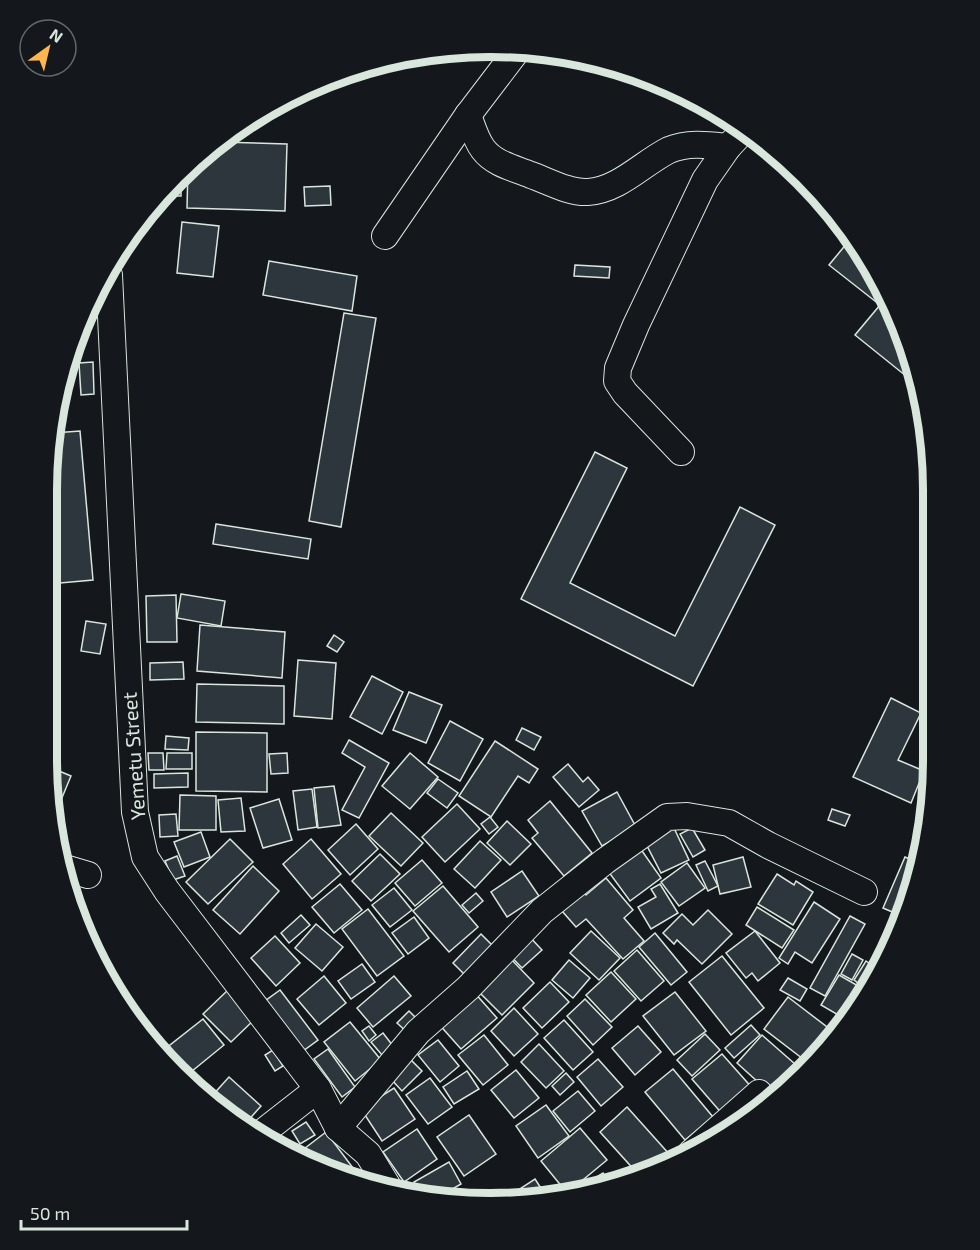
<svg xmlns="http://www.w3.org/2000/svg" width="980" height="1250" viewBox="0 0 980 1250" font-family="'Exo 2',sans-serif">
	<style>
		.building { fill: #2c363c; stroke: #d8e6dc; stroke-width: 1.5 }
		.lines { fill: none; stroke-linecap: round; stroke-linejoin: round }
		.minor-casing { stroke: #d8e6dc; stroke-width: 28 }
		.minor { stroke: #14181c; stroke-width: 26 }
		.labels { text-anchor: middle; stroke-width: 4.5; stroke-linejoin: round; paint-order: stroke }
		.street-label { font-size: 20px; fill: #d8e6dc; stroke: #14181c }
		.rim { fill: none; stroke: #d8e6dc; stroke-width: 8 }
	</style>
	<rect width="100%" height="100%" fill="#14181c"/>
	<g class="building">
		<polygon points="276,103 275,117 253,117 268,106"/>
		<polygon points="218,142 287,144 285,211 187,208 188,166 198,156"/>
		<polygon points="181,174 181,196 166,196 166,190"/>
		<polygon points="330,186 331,205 305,206 304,187"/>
		<polygon points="182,222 219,226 213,277 177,273"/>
		<polygon points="852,237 874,268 910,348 916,384 855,335 880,305 829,265"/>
		<polygon points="269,261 357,276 352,311 263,295"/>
		<polygon points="575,265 610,267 609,278 574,276"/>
		<polygon points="344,313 376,318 341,527 309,521"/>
		<polygon points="93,362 94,394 81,395 79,363"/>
		<polygon points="80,431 93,580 49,584 47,561 47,461 53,433"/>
		<polygon points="595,452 627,468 570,583 675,636 740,507 775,525 693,686 521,599"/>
		<polygon points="216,524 311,539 308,559 213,544"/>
		<polygon points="181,594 225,601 221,626 177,618"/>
		<polygon points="176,595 177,642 147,642 146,596"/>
		<polygon points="86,621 106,624 100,654 81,651"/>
		<polygon points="200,625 285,632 282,678 197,671"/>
		<polygon points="334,635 344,642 337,652 327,646"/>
		<polygon points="298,660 336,663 332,719 294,716"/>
		<polygon points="183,662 184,679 150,680 150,663"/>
		<polygon points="372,676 403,692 382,734 350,717"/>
		<polygon points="197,684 284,686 284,724 196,722"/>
		<polygon points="409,692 442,705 426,743 393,730"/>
		<polygon points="891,698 921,713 898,760 924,771 911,803 853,777"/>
		<polygon points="450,721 483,739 460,781 428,763"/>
		<polygon points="522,728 541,737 534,750 516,740"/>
		<polygon points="196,732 267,733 267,792 196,791"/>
		<polygon points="166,736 189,738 188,750 165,749"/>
		<polygon points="349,740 389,763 359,818 342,810 365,767 342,753"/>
		<polygon points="495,741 538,769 529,783 518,776 491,817 459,796"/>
		<polygon points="148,753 163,753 164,770 149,770"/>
		<polygon points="167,753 192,753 192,769 166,769"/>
		<polygon points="287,753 288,773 271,774 269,754"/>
		<polygon points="410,753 438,777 410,809 382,786"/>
		<polygon points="568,764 583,782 588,777 599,790 579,807 553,777"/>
		<polygon points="47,766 71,776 54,817"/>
		<polygon points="188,773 188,787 154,788 154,774"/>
		<polygon points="438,779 458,793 447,808 427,793"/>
		<polygon points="334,786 341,825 318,828 314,788"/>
		<polygon points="312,789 317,827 298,830 293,791"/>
		<polygon points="617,792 636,827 602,846 582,811"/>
		<polygon points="180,795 216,796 216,830 179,830"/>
		<polygon points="241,798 245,831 221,832 218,800"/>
		<polygon points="279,799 292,840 263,848 250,808"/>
		<polygon points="550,801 592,853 564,876 532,838 538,833 528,820"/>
		<polygon points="457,804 480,829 445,862 422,837"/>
		<polygon points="832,809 850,815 845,826 828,820"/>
		<polygon points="391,813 423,843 401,866 369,836"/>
		<polygon points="176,814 178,836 160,837 159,815"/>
		<polygon points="490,817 498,827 489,834 481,824"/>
		<polygon points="507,821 531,844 510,865 487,843"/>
		<polygon points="356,824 378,849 350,875 328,850"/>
		<polygon points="674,828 689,860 661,873 645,842"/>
		<polygon points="692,828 705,850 693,857 680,834"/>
		<polygon points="201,832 210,857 184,867 174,842"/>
		<polygon points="230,839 253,862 208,904 186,882"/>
		<polygon points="311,839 341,874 312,899 283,864"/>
		<polygon points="480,841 501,860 475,888 454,869"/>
		<polygon points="640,848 661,878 630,901 608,871"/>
		<polygon points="380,854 400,874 371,901 352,881"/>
		<polygon points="177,856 185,876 173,880 165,861"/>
		<polygon points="743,857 751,887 720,894 713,865"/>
		<polygon points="905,857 920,863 904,917 883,908"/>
		<polygon points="422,860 442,883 415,906 395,883"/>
		<polygon points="705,861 718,886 708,891 696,865"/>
		<polygon points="687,863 705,888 679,906 661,882"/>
		<polygon points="253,866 279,891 240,934 213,910"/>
		<polygon points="522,871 539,896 507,917 491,892"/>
		<polygon points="777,874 794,885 796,881 813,892 793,925 758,904"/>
		<polygon points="606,878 633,910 624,918 644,941 623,959 586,919 576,927 562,911 584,892 586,895"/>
		<polygon points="340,884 362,910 334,933 312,907"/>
		<polygon points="660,884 678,913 651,929 638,907 656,897 651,889"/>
		<polygon points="443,886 478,927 449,952 413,911"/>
		<polygon points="394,888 412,910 390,927 372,905"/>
		<polygon points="476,893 483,901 469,913 462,905"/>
		<polygon points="814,902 840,919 812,963 795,952 788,964 779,958"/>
		<polygon points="757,907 794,930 782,948 746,925"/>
		<polygon points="368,909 404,956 377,976 342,929"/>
		<polygon points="708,910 732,934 702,964 677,940 674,944 663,933 682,914 693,925"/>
		<polygon points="301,915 310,925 289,943 281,933"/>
		<polygon points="850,916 865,924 825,996 810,988"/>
		<polygon points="414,917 429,938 408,954 392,933"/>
		<polygon points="316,924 343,947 322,971 295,948"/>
		<polygon points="591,931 620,958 599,980 570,953"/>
		<polygon points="755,931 780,963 758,981 752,973 746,978 726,953"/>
		<polygon points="526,933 542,950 522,968 506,951"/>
		<polygon points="655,933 687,972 671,985 639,947"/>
		<polygon points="481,934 493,946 465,975 453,963"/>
		<polygon points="275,936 300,963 276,986 251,958"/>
		<polygon points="637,950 664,981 641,1001 614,971"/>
		<polygon points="852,954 863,960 852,980 841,974"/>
		<polygon points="722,956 764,1008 731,1035 689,982"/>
		<polygon points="510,958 534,983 502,1015 477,990"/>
		<polygon points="569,960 590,978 573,998 552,980"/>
		<polygon points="866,961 878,969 868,990 854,980"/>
		<polygon points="362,964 375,982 351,999 338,981"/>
		<polygon points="611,972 636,999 611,1022 586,995"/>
		<polygon points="839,975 867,991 859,1007 847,1020 821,1005"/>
		<polygon points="324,976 346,1003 319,1025 297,999"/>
		<polygon points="394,976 411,996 373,1027 357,1008"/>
		<polygon points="788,978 807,989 800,1001 780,990"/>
		<polygon points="550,982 569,1002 542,1028 523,1008"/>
		<polygon points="228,990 256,1018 231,1042 203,1014"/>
		<polygon points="280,990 318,1040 303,1051 265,1001"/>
		<polygon points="473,991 497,1018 461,1049 437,1022"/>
		<polygon points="675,992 706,1031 674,1055 643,1016"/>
		<polygon points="788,997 831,1030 807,1062 764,1029"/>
		<polygon points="585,999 612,1027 593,1045 567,1016"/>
		<polygon points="514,1008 538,1034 514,1056 491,1031"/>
		<polygon points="409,1011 419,1021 408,1033 397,1023"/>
		<polygon points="203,1019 224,1045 186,1076 165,1049"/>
		<polygon points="564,1020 593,1052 573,1070 544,1038"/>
		<polygon points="350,1022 381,1060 355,1081 324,1042"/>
		<polygon points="751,1025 760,1035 734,1058 725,1048"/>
		<polygon points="369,1026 376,1035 369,1041 362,1031"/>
		<polygon points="638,1026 661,1052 635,1075 612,1048"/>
		<polygon points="383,1033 393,1046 382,1055 371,1042"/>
		<polygon points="705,1034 720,1050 692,1076 677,1060"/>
		<polygon points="484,1035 508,1065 483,1085 458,1055"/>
		<polygon points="762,1035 795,1064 769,1092 737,1063"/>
		<polygon points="438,1040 459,1066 440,1082 418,1055"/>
		<polygon points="539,1044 564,1071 546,1088 521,1062"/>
		<polygon points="328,1049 355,1087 342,1097 314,1059"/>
		<polygon points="273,1050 283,1066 275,1071 265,1055"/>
		<polygon points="722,1054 754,1090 724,1116 692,1079"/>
		<polygon points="410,1059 422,1071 402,1091 390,1078"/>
		<polygon points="598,1059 623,1087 601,1106 577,1077"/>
		<polygon points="673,1069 713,1117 685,1140 645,1092"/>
		<polygon points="516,1070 539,1098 514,1118 491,1090"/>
		<polygon points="467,1071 479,1089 454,1104 443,1087"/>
		<polygon points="566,1073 574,1082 560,1095 552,1086"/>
		<polygon points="229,1077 261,1106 244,1125 211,1097"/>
		<polygon points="430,1078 452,1107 428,1124 406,1095"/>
		<polygon points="394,1088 415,1119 382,1141 361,1109"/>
		<polygon points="578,1091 595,1111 570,1132 553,1111"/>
		<polygon points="546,1105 569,1136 538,1158 516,1126"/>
		<polygon points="627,1107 670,1155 657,1167 638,1174 600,1132"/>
		<polygon points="469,1115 496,1154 464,1176 437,1137"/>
		<polygon points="306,1122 315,1135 300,1144 292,1131"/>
		<polygon points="580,1128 607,1160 567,1193 541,1161"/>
		<polygon points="417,1129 437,1159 404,1182 383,1152"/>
		<polygon points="326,1132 356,1172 348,1177 296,1155"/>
		<polygon points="449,1162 461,1184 439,1197 422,1195 414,1182"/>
		<polygon points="603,1173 611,1186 572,1192"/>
		<polygon points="535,1179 546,1196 504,1202 503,1200"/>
	</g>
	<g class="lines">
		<g class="minor-casing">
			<g id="minor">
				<path d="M468 115C472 126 476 140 483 149 494 164 514 168 531 175 548 181 569 193 588 192 619 190 643 163 669 150 688 142 709 145 728 147"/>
				<polyline points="385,236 468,115 519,48"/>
				<polyline points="109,275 135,812 145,857 167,891 318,1089 338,1128 368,1154 390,1190"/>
				<polyline points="681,452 625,393 617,381 618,368 636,325 705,180 728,147 745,129"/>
				<polyline points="61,867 88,875"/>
				<polyline points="338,1128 418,1032 468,988 542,911 605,861 667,817 687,816 729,823 768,845 864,892"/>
				<polyline points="258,1136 318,1089"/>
				<polyline points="691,1153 759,1093"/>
			</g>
		</g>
		<use href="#minor" class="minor"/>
	</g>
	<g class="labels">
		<g class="street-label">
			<text transform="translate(134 756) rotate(-94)" y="7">Yemetu Street</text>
		</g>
	</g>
	<path d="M0 0H980V1250H0ZM490 57H490A433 433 0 0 1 923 490V760A433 433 0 0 1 490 1193H490A433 433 0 0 1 57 760V490A433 433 0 0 1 490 57Z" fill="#14181c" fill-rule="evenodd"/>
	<path class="rim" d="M490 57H490A433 433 0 0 1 923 490V760A433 433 0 0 1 490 1193H490A433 433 0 0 1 57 760V490A433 433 0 0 1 490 57Z"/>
	<g transform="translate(48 48) rotate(34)"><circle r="28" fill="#14181c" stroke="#626a69" stroke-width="1.5"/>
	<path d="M0-4.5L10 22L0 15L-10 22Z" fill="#ffb74d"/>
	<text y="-9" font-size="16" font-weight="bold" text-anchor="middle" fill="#d8e6dc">N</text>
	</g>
	<path d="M21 1220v9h166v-9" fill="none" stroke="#d8e6dc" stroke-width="3"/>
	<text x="30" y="1220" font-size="18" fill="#d8e6dc" stroke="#14181c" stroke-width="4.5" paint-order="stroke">50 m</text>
</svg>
